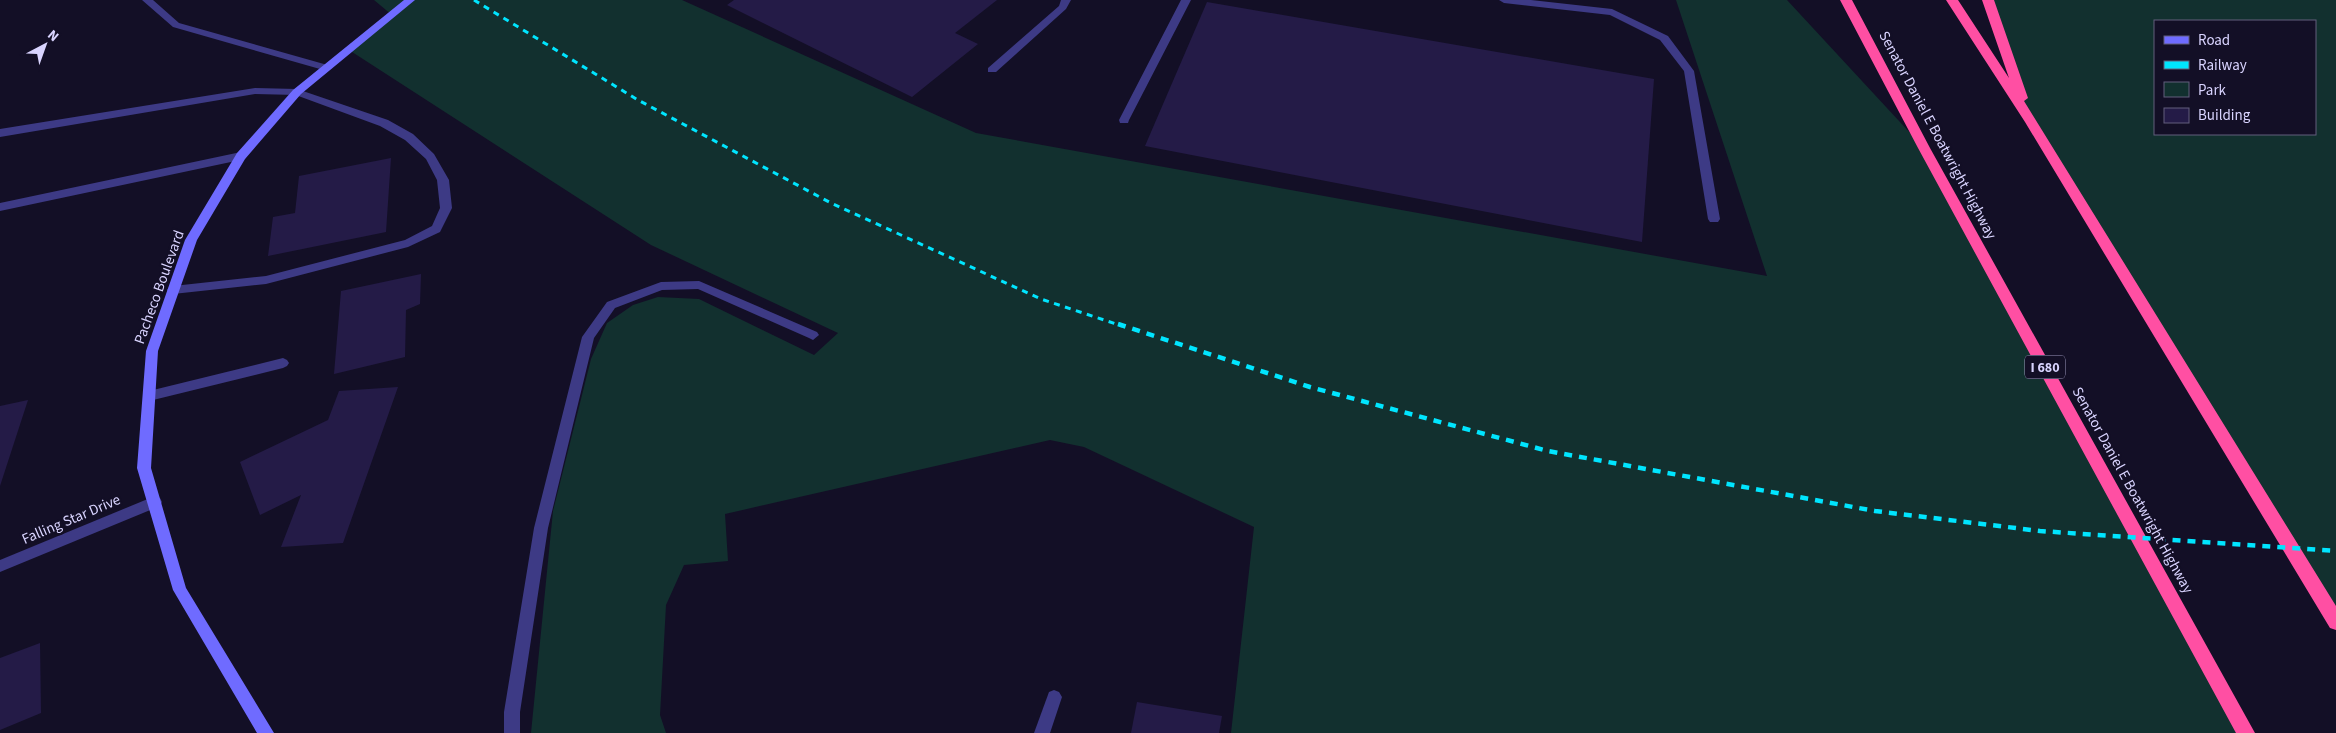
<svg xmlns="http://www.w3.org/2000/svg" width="2336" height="733" viewBox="0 0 2336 733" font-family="'Source Sans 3',sans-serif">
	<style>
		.green { fill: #12302f; fill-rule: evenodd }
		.building { fill: #241b47 }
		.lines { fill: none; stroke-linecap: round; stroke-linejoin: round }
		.service { fill: #3d3a85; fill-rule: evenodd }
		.minor { fill: #3d3a85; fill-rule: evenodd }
		.secondary { fill: #6f6bff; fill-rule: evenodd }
		.motorway { fill: #ff4fa3; fill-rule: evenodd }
		.rail-far1 { stroke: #00e5ff; stroke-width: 3; stroke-dasharray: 6 5.5; stroke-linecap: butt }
		.rail { stroke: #00e5ff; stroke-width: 4.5; stroke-dasharray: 8 7; stroke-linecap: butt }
		.labels { text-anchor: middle; stroke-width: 4.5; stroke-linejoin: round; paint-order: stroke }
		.shield { fill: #130f26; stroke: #9e99be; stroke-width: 1 }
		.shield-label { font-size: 14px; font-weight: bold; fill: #d9d4ff }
		.street-label { font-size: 15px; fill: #d9d4ff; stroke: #130f26 }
	</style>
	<rect width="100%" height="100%" fill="#130f26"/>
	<g class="green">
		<polygon points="374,0 682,0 976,133 1767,276 1676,0 1787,0 1924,148 2246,733 1231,733 1254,527 1084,447 1050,440 725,514 728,561 684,565 666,605 660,715 666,733 531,733 553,511 591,359 607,323 633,305 658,297 699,299 814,355 838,333 651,245 349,50 392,15"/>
		<path d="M1988 0H2336V628L2030 120ZM2155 21H2315V134H2155Z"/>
	</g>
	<g class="building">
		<polygon points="734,0 997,0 955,33 978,44 912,97 727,5"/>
		<polygon points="1207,2 1654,79 1642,242 1145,146"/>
		<polygon points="391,158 386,232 268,256 273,217 295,213 299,176"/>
		<polygon points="421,274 420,304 406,310 405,357 334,374 341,291"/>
		<polygon points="398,387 343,543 281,547 301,495 260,515 240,462 328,420 339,391"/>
		<polygon points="28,400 0,486 0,406"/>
		<polygon points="40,643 41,713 0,730 0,658"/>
		<polygon points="1137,702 1222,716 1219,733 1131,733"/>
	</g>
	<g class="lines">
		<g class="service">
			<polygon points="142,0 153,0 179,23 331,66 332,68 327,71 173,27"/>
			<polygon points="1061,0 1071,0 1066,9 996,72 988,72 988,68 1059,6"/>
			<polygon points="1181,0 1191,0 1129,120 1128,123 1120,123 1119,120"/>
			<polygon points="1499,0 1531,0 1612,9 1668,36 1694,71 1720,219 1718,222 1710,222 1708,219 1684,71 1660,40 1610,15 1504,3"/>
			<polygon points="297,89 388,120 413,134 434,154 449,180 452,208 440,232 408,247 266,284 173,294 169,293 167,290 169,287 173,286 266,276 405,240 432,226 440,208 437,180 426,159 405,140 380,126 293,94 293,90"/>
			<polygon points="241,152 246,156 245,159 0,211 0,203"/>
			<polygon points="699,281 817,332 819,335 813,340 809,338 698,289 662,290 615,308 594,338 548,528 520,712 520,733 504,733 504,712 534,528 582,337 607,302 661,282"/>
			<polygon points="283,358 287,360 289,363 287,366 283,368 149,401 145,400 143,396 145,392 149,391"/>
			<polygon points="1054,690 1059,692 1062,697 1050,733 1034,733 1049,692"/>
		</g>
		<g class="minor">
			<polygon points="255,88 297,89 302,92 297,95 255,94 0,137 0,129"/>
			<polygon points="155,496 160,498 162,502 160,506 0,572 0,560"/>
		</g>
		<polygon class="secondary" points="404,0 415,0 301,94 245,159 197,240 158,351 151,468 186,588 274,733 257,733 173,590 137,468 146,351 185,240 237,153 293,90"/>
		<g class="motorway">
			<polygon points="1840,0 1852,0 1930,148 2255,733 2236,733 1918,148"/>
			<polygon points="1946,0 1958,0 2009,78 1982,0 1994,0 2028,98 2024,101 2336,606 2336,630 2330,628 2025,122"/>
		</g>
		<polyline class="rail-far1" points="474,0 638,100 831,203 1041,299 1122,326"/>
		<polyline class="rail" points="1118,324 1310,387 1548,451 1875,511 2040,531 2336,551"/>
	</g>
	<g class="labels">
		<rect class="shield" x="2025" y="355.5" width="40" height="23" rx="4"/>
		<g class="shield-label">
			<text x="2045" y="372">I 680</text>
		</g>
		<g class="street-label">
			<text transform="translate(1938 135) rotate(62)" y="5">Senator Daniel E Boatwright Highway</text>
			<text transform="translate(159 287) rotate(-70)" y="5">Pacheco Boulevard</text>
			<text transform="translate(2133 490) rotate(61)" y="5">Senator Daniel E Boatwright Highway</text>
			<text transform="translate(71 519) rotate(-23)" y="5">Falling Star Drive</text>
		</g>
	</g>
	<rect x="2154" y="20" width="162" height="115" fill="#130f26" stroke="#625e7d"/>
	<rect x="2164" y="36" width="25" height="8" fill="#6f6bff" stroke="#625e7d"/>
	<text x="2198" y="45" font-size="15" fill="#d9d4ff">Road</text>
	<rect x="2164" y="61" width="25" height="8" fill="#00e5ff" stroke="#625e7d"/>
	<text x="2198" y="70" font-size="15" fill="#d9d4ff">Railway</text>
	<rect x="2164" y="82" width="25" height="15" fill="#12302f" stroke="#625e7d"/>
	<text x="2198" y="95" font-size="15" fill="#d9d4ff">Park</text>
	<rect x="2164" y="108" width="25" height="15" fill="#241b47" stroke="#625e7d"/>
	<text x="2198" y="120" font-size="15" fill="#d9d4ff">Building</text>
	<g transform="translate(45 45) rotate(41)" stroke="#130f26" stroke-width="4" paint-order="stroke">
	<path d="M0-4L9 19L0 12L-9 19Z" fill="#d9d4ff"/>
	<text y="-8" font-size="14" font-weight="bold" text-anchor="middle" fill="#d9d4ff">N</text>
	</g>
</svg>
